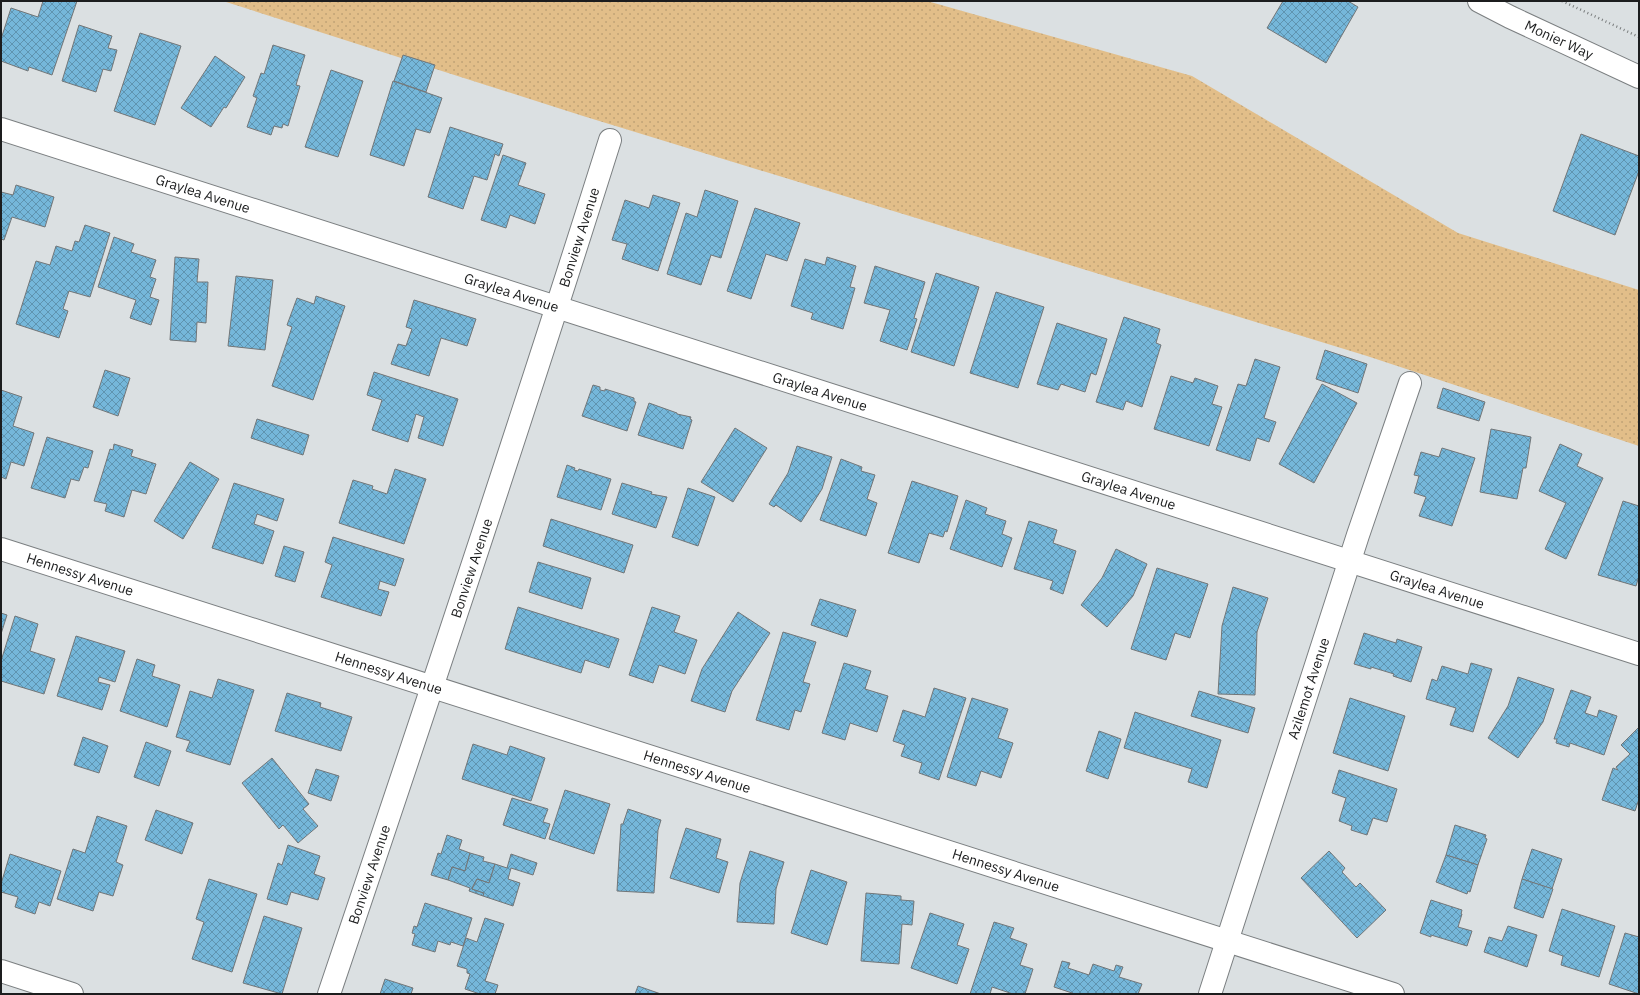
<svg xmlns="http://www.w3.org/2000/svg" width="1640" height="995" viewBox="0 0 1640 995" font-family="'IBM Plex Sans',sans-serif">
	<style>
		.grass { fill: url(#grass-dots) }
		.building { fill: url(#building-cross-hatch); stroke: #727678 }
		.lines { fill: none; stroke-linecap: round; stroke-linejoin: round }
		.minor-casing { stroke: #7b7f81; stroke-width: 24 }
		.major-casing { stroke: #7b7f81; stroke-width: 24 }
		.path { stroke: #7a7d7e; stroke-width: 2.5; stroke-dasharray: 1 3; stroke-linecap: butt }
		.minor { stroke: #fff; stroke-width: 22 }
		.major { stroke: #fff; stroke-width: 22 }
		.labels { text-anchor: middle; stroke-width: 4; stroke-linejoin: round; paint-order: stroke }
		.street-label { font-size: 14px; fill: #1c1d1e; stroke: #fff }
	</style>
	<defs>
		<pattern id="grass-dots" width="8" height="8" patternUnits="userSpaceOnUse"><rect width="8" height="8" fill="#e2be89"/><path d="M2 2h.1M6 6h.1" fill="none" stroke="#c1a376" stroke-width="1.8" stroke-linecap="round"/></pattern>
		<pattern id="building-cross-hatch" width="8" height="8" patternUnits="userSpaceOnUse"><rect width="8" height="8" fill="#75b7da"/><path d="M0 0l8 8M0 8l8-8" fill="none" stroke="#5f94b0"/></pattern>
	</defs>
	<rect width="100%" height="100%" fill="#dbe0e2"/>
	<polygon class="grass" points="223,1 927,1 1192,76 1458,233 1639,290 1639,446 1367,356 583,116"/>
	<g class="building">
		<polygon points="43,1 77,1 52,75 29,67 28,71 1,61 1,39 11,8 38,17"/>
		<polygon points="1283,1 1348,1 1358,7 1326,63 1267,28"/>
		<polygon points="79,25 112,36 108,48 117,50 111,71 103,69 96,92 62,81"/>
		<polygon points="140,33 181,46 155,125 114,111"/>
		<polygon points="273,45 305,55 296,85 300,86 288,126 283,124 282,128 274,126 271,135 247,127 257,98 253,96 261,73 264,74"/>
		<polygon points="403,55 435,65 426,92 394,81"/>
		<polygon points="215,56 245,77 226,108 224,107 211,127 181,108"/>
		<polygon points="331,70 363,81 338,157 305,147"/>
		<polygon points="393,81 442,98 430,133 416,129 404,166 370,155"/>
		<polygon points="450,127 503,144 499,156 495,154 487,180 474,176 463,209 428,197"/>
		<polygon points="1581,134 1639,156 1639,171 1615,235 1553,211"/>
		<polygon points="503,155 526,163 518,185 545,194 535,224 510,215 506,228 481,220"/>
		<polygon points="16,185 54,197 45,227 12,217 4,240 1,239 1,192 13,195"/>
		<polygon points="705,190 738,201 721,258 711,255 701,285 667,274 686,213 697,217"/>
		<polygon points="653,195 680,203 658,271 622,259 627,244 612,240 625,200 649,208"/>
		<polygon points="755,208 800,223 787,261 766,254 751,299 727,291"/>
		<polygon points="85,225 110,233 90,297 69,291 63,309 68,311 59,338 16,324 36,261 50,265 56,246 72,251 75,241 79,242"/>
		<polygon points="114,237 134,244 131,252 156,260 150,277 156,279 150,297 159,300 151,325 130,318 136,300 98,287"/>
		<polygon points="175,257 199,259 197,282 208,282 206,323 197,322 196,342 170,340"/>
		<polygon points="827,257 856,266 850,287 855,288 843,329 811,319 813,313 791,306 805,259 825,265"/>
		<polygon points="875,266 925,282 914,318 917,319 907,350 880,341 890,310 864,303"/>
		<polygon points="936,273 979,287 954,366 911,352"/>
		<polygon points="236,276 273,280 265,350 228,346"/>
		<polygon points="996,292 1044,307 1018,388 970,373"/>
		<polygon points="316,296 345,306 313,400 272,386 292,327 287,325 297,298 314,304"/>
		<polygon points="414,300 476,319 467,346 441,338 429,376 391,364 398,344 406,346 412,329 406,327"/>
		<polygon points="1124,317 1160,329 1156,343 1161,345 1142,407 1126,401 1123,410 1096,402"/>
		<polygon points="1057,323 1107,339 1096,375 1091,373 1085,392 1061,384 1058,390 1037,384"/>
		<polygon points="1325,350 1367,364 1358,393 1316,379"/>
		<polygon points="1255,359 1280,367 1264,418 1276,422 1269,442 1257,438 1250,461 1216,450 1238,384 1246,386"/>
		<polygon points="105,370 130,378 118,416 93,407"/>
		<polygon points="374,372 458,399 443,446 418,438 424,417 416,414 408,442 372,430 382,400 367,395"/>
		<polygon points="1171,376 1193,383 1195,378 1218,386 1212,404 1222,407 1209,446 1154,429"/>
		<polygon points="1322,384 1357,403 1314,483 1279,464"/>
		<polygon points="593,385 600,387 600,390 605,391 605,389 634,398 634,401 636,402 627,431 582,416"/>
		<polygon points="1443,388 1485,402 1479,421 1437,408"/>
		<polygon points="1,390 22,397 13,426 34,433 24,466 11,462 6,479 1,477"/>
		<polygon points="649,403 677,413 677,414 691,417 690,419 692,420 683,449 638,435"/>
		<polygon points="257,419 309,435 303,455 251,438"/>
		<polygon points="735,428 767,448 733,502 701,482"/>
		<polygon points="1491,429 1531,437 1526,468 1523,468 1517,499 1480,492"/>
		<polygon points="47,437 93,451 88,468 84,467 79,481 71,479 65,498 31,488"/>
		<polygon points="114,444 133,450 131,456 156,464 146,494 132,490 124,517 105,511 107,504 94,501 110,449 113,450"/>
		<polygon points="1560,444 1582,454 1577,466 1603,478 1566,559 1545,549 1566,503 1539,491"/>
		<polygon points="797,446 832,457 822,489 801,522 776,505 774,507 769,504 788,473"/>
		<polygon points="1442,448 1475,458 1452,526 1419,516 1426,497 1414,493 1419,476 1414,475 1421,452 1439,457"/>
		<polygon points="841,459 862,467 861,471 875,475 867,499 877,503 866,536 820,520"/>
		<polygon points="190,462 219,479 183,539 154,521"/>
		<polygon points="567,465 575,468 574,470 578,471 579,469 611,479 601,510 557,497"/>
		<polygon points="395,469 426,479 404,544 339,523 353,480 373,486 372,489 387,494"/>
		<polygon points="912,481 958,496 947,532 945,531 943,537 929,533 919,563 888,553"/>
		<polygon points="234,483 284,499 277,521 257,514 254,524 274,531 263,564 212,548"/>
		<polygon points="622,483 652,492 651,494 667,497 656,528 612,514"/>
		<polygon points="688,488 715,497 698,546 672,537"/>
		<polygon points="966,500 987,508 985,514 1006,521 1002,534 1012,538 1002,567 950,549"/>
		<polygon points="1623,501 1639,506 1639,576 1636,586 1598,575"/>
		<polygon points="551,519 633,545 624,573 543,546"/>
		<polygon points="1029,521 1057,530 1053,543 1076,551 1063,594 1050,589 1053,581 1014,569"/>
		<polygon points="333,537 404,559 395,586 380,581 378,589 389,592 381,616 321,597 332,565 325,562"/>
		<polygon points="284,546 304,552 295,582 275,576"/>
		<polygon points="1116,549 1147,564 1133,596 1107,627 1081,605 1102,578"/>
		<polygon points="538,562 591,578 582,609 529,592"/>
		<polygon points="1157,568 1208,584 1190,638 1175,633 1166,660 1131,649"/>
		<polygon points="1233,587 1268,598 1257,632 1255,695 1218,694 1222,626"/>
		<polygon points="820,599 856,610 847,637 811,625"/>
		<polygon points="518,607 619,639 609,668 585,660 581,673 505,649"/>
		<polygon points="652,607 680,616 674,632 697,640 685,674 659,665 653,683 629,675"/>
		<polygon points="738,612 770,633 732,691 725,712 691,701 702,669"/>
		<polygon points="1,613 7,615 1,634"/>
		<polygon points="15,616 38,624 30,651 55,659 44,694 1,681 1,661"/>
		<polygon points="783,632 816,642 803,682 810,684 801,712 795,710 789,730 756,720"/>
		<polygon points="1364,633 1396,643 1397,639 1422,647 1411,682 1393,676 1394,674 1371,667 1371,669 1354,664"/>
		<polygon points="76,636 125,651 115,682 99,677 98,682 110,685 102,710 57,696"/>
		<polygon points="137,659 155,665 152,676 180,685 167,727 120,711"/>
		<polygon points="844,663 871,671 865,689 888,696 877,732 850,723 845,740 822,733"/>
		<polygon points="1471,663 1492,669 1473,732 1450,725 1456,708 1426,699 1432,679 1437,681 1442,666 1468,674"/>
		<polygon points="1518,677 1554,689 1543,722 1518,758 1488,738 1508,706"/>
		<polygon points="218,679 254,690 230,765 186,751 190,741 176,737 190,691 212,698"/>
		<polygon points="934,688 966,698 939,780 919,773 922,763 901,756 905,745 893,741 903,710 925,717"/>
		<polygon points="1571,690 1591,697 1585,713 1597,717 1599,710 1617,716 1604,755 1570,743 1569,747 1556,743 1557,739 1554,739"/>
		<polygon points="1199,691 1255,708 1248,733 1191,716"/>
		<polygon points="287,693 321,703 320,707 352,717 341,751 275,731"/>
		<polygon points="972,698 1008,709 998,738 1013,743 1001,778 981,771 976,786 947,777"/>
		<polygon points="1350,698 1405,716 1388,771 1333,753"/>
		<polygon points="1135,712 1221,740 1207,788 1188,782 1192,769 1124,748"/>
		<polygon points="1639,727 1639,799 1635,811 1602,800 1613,768 1618,770 1616,767 1630,754 1621,745"/>
		<polygon points="1099,731 1121,739 1108,779 1086,771"/>
		<polygon points="83,737 108,746 99,773 74,765"/>
		<polygon points="146,742 171,751 159,786 134,777"/>
		<polygon points="473,744 507,755 510,746 545,758 531,801 462,779"/>
		<polygon points="272,758 309,804 303,809 318,826 298,843 283,825 279,829 242,783"/>
		<polygon points="316,769 339,776 331,801 308,793"/>
		<polygon points="1339,770 1397,789 1387,822 1373,818 1367,835 1351,830 1352,826 1339,821 1346,798 1332,793"/>
		<polygon points="565,790 610,804 594,854 549,839"/>
		<polygon points="512,798 548,809 543,822 550,824 545,839 503,825"/>
		<polygon points="628,809 661,820 658,830 654,893 617,891 621,824 623,824"/>
		<polygon points="156,810 193,823 182,854 145,840"/>
		<polygon points="97,816 127,826 116,862 123,865 113,896 99,892 93,911 57,899 73,849 85,853"/>
		<polygon points="1455,825 1486,835 1485,838 1487,839 1478,865 1446,855"/>
		<polygon points="686,828 721,839 716,858 728,862 719,893 670,878"/>
		<polygon points="447,835 462,840 459,849 470,853 465,871 452,867 448,880 431,875 438,853 441,854"/>
		<polygon points="288,845 320,856 314,874 325,878 318,900 291,892 287,905 267,899 278,863 282,865"/>
		<polygon points="1532,849 1562,859 1552,889 1522,879"/>
		<polygon points="750,851 784,862 776,889 774,924 737,922 740,883"/>
		<polygon points="1329,851 1345,868 1342,872 1356,887 1360,883 1386,910 1357,938 1301,878"/>
		<polygon points="470,853 484,857 483,861 495,864 489,883 477,879 473,886 472,889 484,893 483,896 469,891 470,888 448,880 452,867 465,871"/>
		<polygon points="10,854 61,871 50,906 39,902 35,914 15,907 18,897 1,892 1,884"/>
		<polygon points="511,854 537,863 533,875 511,868 508,879 520,883 513,906 483,896 484,893 472,889 477,879 489,883 495,864 507,868"/>
		<polygon points="1446,855 1478,865 1470,892 1468,891 1467,894 1436,882"/>
		<polygon points="811,870 847,882 827,945 791,933"/>
		<polygon points="209,879 257,894 232,972 192,959 204,922 196,919"/>
		<polygon points="1522,879 1553,889 1543,918 1514,908"/>
		<polygon points="866,893 901,896 901,900 914,901 912,925 902,924 899,964 861,961"/>
		<polygon points="1431,900 1462,910 1461,914 1462,914 1458,927 1472,931 1467,946 1431,935 1431,937 1420,933"/>
		<polygon points="425,903 472,918 463,946 451,942 450,945 438,941 435,952 412,945 415,934 412,933 414,926 417,927"/>
		<polygon points="1562,909 1615,926 1599,977 1561,965 1563,956 1549,951"/>
		<polygon points="930,913 964,924 957,945 969,949 957,984 911,968"/>
		<polygon points="264,916 302,928 282,994 243,983"/>
		<polygon points="485,918 504,924 485,981 498,985 495,994 480,994 465,989 470,974 467,973 467,969 457,966 466,938 477,942"/>
		<polygon points="994,922 1014,928 1010,938 1027,944 1020,965 1033,969 1025,994 1013,994 992,987 990,994 970,994"/>
		<polygon points="1508,926 1537,935 1527,967 1484,952 1489,937 1502,941"/>
		<polygon points="1625,933 1639,937 1639,994 1609,984"/>
		<polygon points="1062,961 1070,963 1068,968 1089,975 1093,964 1114,971 1116,965 1123,967 1119,977 1142,984 1138,994 1075,994 1054,987"/>
		<polygon points="385,979 413,988 411,994 380,994"/>
		<polygon points="638,986 661,994 635,994"/>
	</g>
	<g class="lines">
		<g class="minor-casing">
			<g id="minor">
				<path id="s1" d="M1479 1 1510 17 1639 77"/>
				<path id="s2" d="M1 129 1639 654"/>
				<path id="s3" d="M1 549 1393 994"/>
				<path id="s4" d="M329 994C425 710 520 426 610 140"/>
				<path id="s5" d="M1210 994 1358 535 1410 383"/>
			</g>
		</g>
		<g class="major-casing">
			<polyline id="major" points="1,971 72,994"/>
		</g>
		<polyline class="path" points="1562,1 1639,37"/>
		<use href="#minor" class="minor"/>
		<use href="#major" class="major"/>
	</g>
	<g class="labels">
		<g class="street-label">
			<text dy="5" stroke="none"><textPath href="#s1" startOffset="89">Monier Way</textPath></text>
			<text dy="5" stroke="none"><textPath href="#s2" startOffset="212">Graylea Avenue</textPath></text>
			<text dy="5" stroke="none"><textPath href="#s4" startOffset="797">Bonview Avenue</textPath></text>
			<text dy="5" stroke="none"><textPath href="#s2" startOffset="536">Graylea Avenue</textPath></text>
			<text dy="5" stroke="none"><textPath href="#s2" startOffset="860">Graylea Avenue</textPath></text>
			<text dy="5" stroke="none"><textPath href="#s2" startOffset="1184">Graylea Avenue</textPath></text>
			<text dy="5" stroke="none"><textPath href="#s4" startOffset="449">Bonview Avenue</textPath></text>
			<text dy="5" stroke="none"><textPath href="#s3" startOffset="83">Hennessy Avenue</textPath></text>
			<text dy="5" stroke="none"><textPath href="#s2" startOffset="1508">Graylea Avenue</textPath></text>
			<text dy="5" stroke="none"><textPath href="#s3" startOffset="407">Hennessy Avenue</textPath></text>
			<text dy="5" stroke="none"><textPath href="#s5" startOffset="321">Azilemot Avenue</textPath></text>
			<text dy="5" stroke="none"><textPath href="#s3" startOffset="731">Hennessy Avenue</textPath></text>
			<text dy="5" stroke="none"><textPath href="#s3" startOffset="1055">Hennessy Avenue</textPath></text>
			<text dy="5" stroke="none"><textPath href="#s4" startOffset="126">Bonview Avenue</textPath></text>
		</g>
	</g>
	<rect width="1640" height="995" fill="none" stroke="#1c1d1e" stroke-width="4"/>
</svg>
